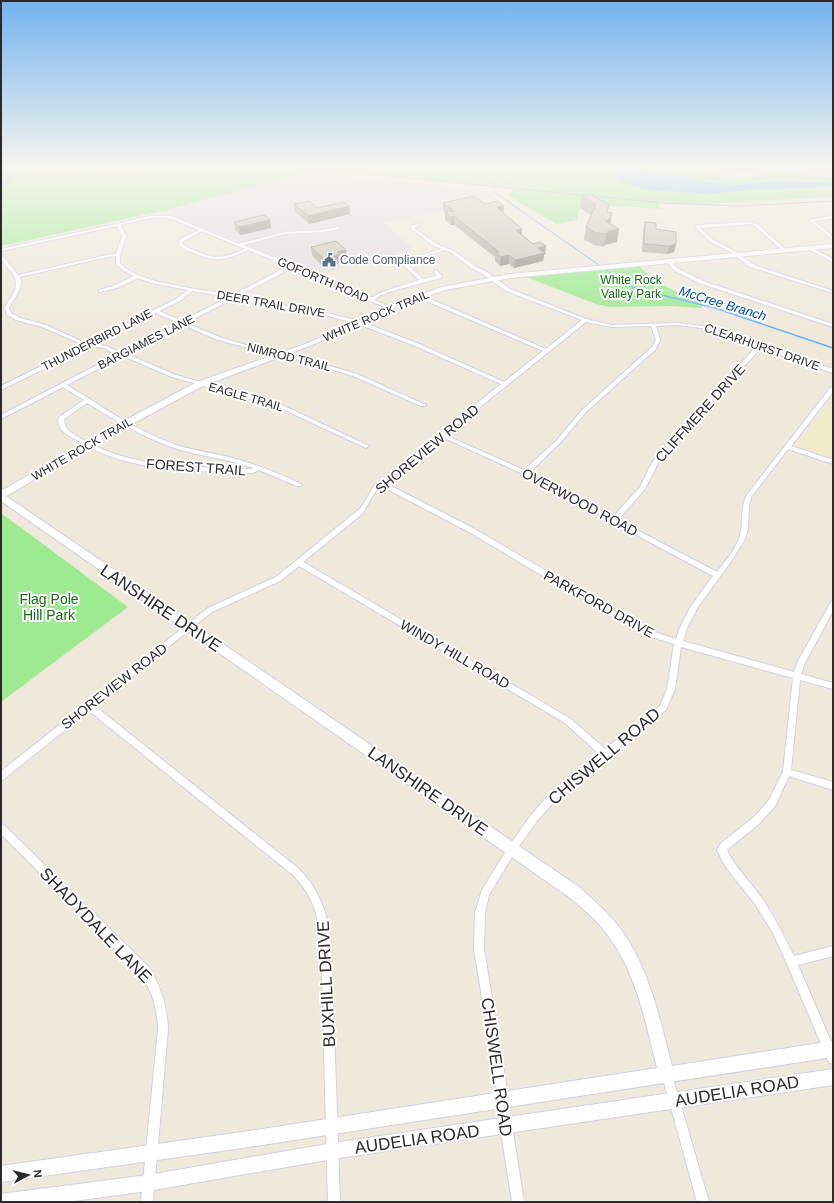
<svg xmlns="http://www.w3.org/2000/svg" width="834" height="1203" viewBox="0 0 834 1203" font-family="Arial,sans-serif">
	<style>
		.industrial { fill: #e1dce5 }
		.education { fill: #f1ecc8 }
		.green { fill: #9dea91 }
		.water { fill: #63b2fa }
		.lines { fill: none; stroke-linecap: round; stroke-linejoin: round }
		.stream-far1 { stroke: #63b2fa; stroke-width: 1 }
		.stream { stroke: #63b2fa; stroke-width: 1.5 }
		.street-casing { stroke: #d0d0e5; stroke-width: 2 }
		.secondary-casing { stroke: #d0d0e5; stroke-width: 2 }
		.street { fill: #fff; fill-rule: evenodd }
		.secondary { fill: #fff; fill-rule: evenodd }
		.tram { stroke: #9e9db6; stroke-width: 1 }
		.wall { fill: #adaaa0 }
		.shaded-wall { fill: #8d8b82 }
		.building { fill: #c9c6ba; stroke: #8d8b82 }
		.labels { text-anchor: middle; stroke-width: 4; stroke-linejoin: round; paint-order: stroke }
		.far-service-label { font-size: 12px; fill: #4e5e75; stroke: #fff; text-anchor: start }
		.far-street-label { font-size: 12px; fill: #2a2a2a; stroke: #fff }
		.far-park-label { font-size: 12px; fill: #136e13; stroke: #fff }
		.far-water-label { font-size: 13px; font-style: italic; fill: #004ba8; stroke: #fff }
		.street-label { font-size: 14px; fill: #2a2a2a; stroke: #fff }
		.park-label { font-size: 14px; fill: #136e13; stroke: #fff }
		.near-street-label { font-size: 17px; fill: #2a2a2a; stroke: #fff }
	</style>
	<rect width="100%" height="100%" fill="#eee9db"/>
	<polygon class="industrial" points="304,173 405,181 485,191 493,197 384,223 414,250 320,274 162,211"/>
	<polygon class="education" points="833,400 833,458 798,446"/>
	<g class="green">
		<polygon points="1,166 602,166 617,170 638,188 645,190 712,194 747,190 833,187 833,197 703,204 658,201 661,209 581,204 577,220 556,224 507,195 516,187 321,169 162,211 1,246"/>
		<polygon points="624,166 673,166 753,176 773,169 782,169 818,177 833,178 833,182 772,181 736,185 706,182 689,176 652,174"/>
		<path d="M639 266C659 286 678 293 704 301L701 308 671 306 610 307 596 304 526 277Z"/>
		<polygon points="1,513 128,607 1,702"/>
	</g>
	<g class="water">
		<path d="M13 166H24C15 173 13 183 1 189V182Z"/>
		<polygon points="602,166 631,167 652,174 682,175 706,182 736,185 772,181 833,182 833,187 747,190 712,194 645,190 627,184 617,177 617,169"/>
	</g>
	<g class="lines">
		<g class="stream-far1">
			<polyline points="388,166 417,166"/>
			<polyline points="534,166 545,169 558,166"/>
			<path d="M409 167C437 170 468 166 494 180V191L497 194 629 286"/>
		</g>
		<polyline class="stream" points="627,285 641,290 715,308 833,348"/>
		<g class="street-casing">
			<g id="street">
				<path d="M697 166H702L717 171 743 173 757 172 777 167H788L820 174 833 175V177C815 177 799 169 781 169 773 169 766 173 757 175 742 178 710 175 697 166Z"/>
				<path d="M149 216H171L239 244 284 232 323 230 339 227V229L323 232 284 234 243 245 294 265 370 298 385 291 419 280 401 263V261L442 249 434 246 410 228 412 225 419 224V226L414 228 436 244 454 251 475 266 487 272 510 289 586 319 611 325 678 323 709 327 833 369V373L761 348 662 455 645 489 618 520 717 572C726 560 739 546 741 531 743 519 741 507 746 496L831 387 833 386V392L791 446 833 460V464L788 449 751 497 749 508 748 529 745 539 730 563 698 607 687 628 683 641 794 672 798 661 831 602 833 601V611L805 663 801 674 833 683V689L800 680 791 770 833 782V790L789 776 775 806 760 823 727 850C735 868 750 881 761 897 774 916 784 936 794 956L833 946V956L798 965 833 1046V1064L829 1063 788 966 773 933 755 904 725 866 717 850 721 843 754 817 769 800 783 772 793 678 681 647 675 689 666 710 560 795 537 821 515 852 489 895 485 913 484 949 506 1083 512 1126 524 1202H512L500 1126 496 1083 474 949 475 913 482 890 509 846 531 815 554 789 599 754 565 723 299 566 280 581 212 612 95 706 299 869C319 889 327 912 331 940L340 1202H328L321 940C318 913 312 895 293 875L89 711 4 779 1 780V771L208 608 276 577 357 511 363 505 374 486 501 384 413 345 358 324 324 315 258 304 235 298 186 323 222 338 271 352 293 355 357 374 426 405 425 406H421L353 376 290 357 271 354 218 340 183 325 127 354 176 375 282 405 369 446 366 448 364 447 278 407 172 377 123 356 67 385C101 406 135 430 173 444 194 451 215 453 236 459 258 465 280 474 301 484L302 485 301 486H297L259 470 253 473C191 470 130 474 75 439 66 434 56 429 59 417L84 400 63 387 1 419V415L116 355 104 348 90 346 1 390V386L84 345 42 327 16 320 7 315 5 308C7 302 12 297 14 292 21 277 8 270 1 259V255H2L18 275 107 255 116 254 122 236 117 226 1 251V249L116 224ZM149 218H169L199 230 181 239 178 244C182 249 188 251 194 253 216 263 227 260 248 250L288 266 233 295 189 288 155 281 140 276 127 269 120 263V255L126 236 121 225ZM202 231 245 249C225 258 216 260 196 251 191 249 187 247 182 244L184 241ZM445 250 452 253 471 268 483 274 506 291 582 320 546 349 421 295H417V297L543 351 504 382 417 343 362 322 324 312 258 301 238 296 292 268 389 309 391 308V307L374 300 381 295 396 290 441 278 442 276 436 270 434 271 437 276 423 279 405 262ZM116 256V264L124 271 134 276 113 286 99 290V292L117 288 138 278 152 283 188 290 176 299 88 343 83 342 46 325 20 318 11 313 9 308C14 298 24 289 20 277L107 257ZM192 291 229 297 182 321 159 311 180 301ZM156 313 179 323 120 353 107 346 94 344ZM586 322 611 327 651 326 656 340 652 347 582 410 556 441 524 470 445 435ZM678 325 708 329 757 346 658 453 648 470 640 487 613 517 529 473 560 443 586 412 656 349 660 340 656 326ZM87 403C115 420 143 437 174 448 200 456 228 459 254 468 245 471 233 468 223 468 173 466 125 465 80 438 72 433 64 430 64 419ZM442 437 523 474 713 576C698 596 683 615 676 639L645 629 473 528 385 483ZM381 486 469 532 639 633 674 644 667 689 660 706 605 749 571 719 303 562 361 515C368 506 373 492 381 486Z"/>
				<polygon points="833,216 833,218 814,221 833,237 833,240 809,220"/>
				<polygon points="750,222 757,224 786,250 786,252 784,252 755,226 750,224 700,228 713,240 731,249 754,265 833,291 833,293 750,267 729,251 711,242 696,228 696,226 698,225"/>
				<polygon points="810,248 812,248 833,259 833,262 810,250"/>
				<polygon points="667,260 669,260 679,269 703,281 833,324 833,327 699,283 675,271 667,262"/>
				<path d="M1 824 4 825 149 967C161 987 167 1006 168 1029L153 1202H141L158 1029C157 1007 153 993 141 975L1 834Z"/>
				<polygon points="667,1070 671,1071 672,1075 709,1202 697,1202 662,1075 663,1071"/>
			</g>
		</g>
		<g class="secondary-casing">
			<g id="secondary">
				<path d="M833 244V248L510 278 445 290 403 304 312 345 203 386 128 426 6 496 579 887C594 901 610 914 622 931 650 971 660 1020 672 1066L833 1041V1057L242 1148 1 1182V1166L242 1132 657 1068C646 1025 638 979 612 941 601 924 585 910 569 897L1 501V491L122 422 197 382 308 343 399 302 442 287 510 274Z"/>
				<polygon points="833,1069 833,1085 333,1159 148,1191 66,1202 1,1202 1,1194 148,1175 333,1143"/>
			</g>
		</g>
		<use href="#street" class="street"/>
		<use href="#secondary" class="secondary"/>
		<polyline class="tram" points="1,175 299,170 357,173 664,203 740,206 833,201"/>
	</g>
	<g class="wall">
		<polygon points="708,166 771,166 743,171"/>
		<polygon points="806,166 828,166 826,173 813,171"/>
		<polygon points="582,196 608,212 610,224 617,242 604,245 604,247 594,245 584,239 586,227 591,215 580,208"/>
		<polygon points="443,203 485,204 504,206 503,213 522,229 522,235 545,255 544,255 543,261 514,268 509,264 500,266 495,261 495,257 454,225 451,225 445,220 445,212 443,211"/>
		<polygon points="294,204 318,208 349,206 350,214 309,224 295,212"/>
		<polygon points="234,222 271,228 240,235 235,230"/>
		<polygon points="645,222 676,244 674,252 667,254 642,252 643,230"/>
		<polygon points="311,247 346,250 347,259 340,260 340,263 324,267 312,256"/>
	</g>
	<g class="shaded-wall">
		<polygon points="745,166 771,166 743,171"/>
		<polygon points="349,206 350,214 309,224 308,216"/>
		<polygon points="504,206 503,214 497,207"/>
		<polygon points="612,213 610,226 619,229 617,242 604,245 604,247 608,221"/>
		<polygon points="454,216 454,225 451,225 451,217"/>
		<polygon points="270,220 271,228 240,235 239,227"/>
		<polygon points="522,229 522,237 516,230"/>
		<polygon points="676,244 674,252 667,254 669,246"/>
		<polygon points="546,246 545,255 544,255 543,261 514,268 515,260 538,248"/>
		<polygon points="346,250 347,259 340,260 340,263 324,267 324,259 337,252"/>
		<polygon points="509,255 509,264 500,266 501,257"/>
	</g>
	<g class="building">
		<polygon points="591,194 609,205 607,212 612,213 608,221 606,221 619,229 607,232 606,234 596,233 586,227 596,205 582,196"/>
		<polygon points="474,196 485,204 498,201 504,206 497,207 522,229 516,230 533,244 540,242 546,246 538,248 545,253 515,260 509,255 501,257 495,252 499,252 454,216 451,217 445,212 454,211 443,203"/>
		<polygon points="309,201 318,208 343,202 349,206 308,216 294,204"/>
		<polygon points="264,215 270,220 239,227 234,222"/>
		<polygon points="645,222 656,223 656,229 676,232 676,244 669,246 644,244"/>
		<polygon points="336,241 346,250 337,252 340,254 324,259 311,247"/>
	</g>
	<linearGradient id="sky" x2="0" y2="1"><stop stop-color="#73b3ef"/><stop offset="0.5" stop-color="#f7f5ef"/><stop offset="1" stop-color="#f7f5ef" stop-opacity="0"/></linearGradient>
	<rect width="834" height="334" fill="url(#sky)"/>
	<defs>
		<g id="civic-bare" transform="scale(1.08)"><path d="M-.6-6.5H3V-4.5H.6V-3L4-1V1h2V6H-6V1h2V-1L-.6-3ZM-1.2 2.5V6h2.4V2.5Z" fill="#5c6f8a" stroke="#fff" stroke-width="2.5" paint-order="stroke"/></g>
	</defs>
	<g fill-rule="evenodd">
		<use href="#civic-bare" x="329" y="260"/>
	</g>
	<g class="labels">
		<g class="far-service-label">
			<text x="340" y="264">Code Compliance</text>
		</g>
		<g class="far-street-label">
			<text transform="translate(323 280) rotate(23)" y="4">GOFORTH ROAD</text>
			<text transform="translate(271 304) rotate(10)" y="4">DEER TRAIL DRIVE</text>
			<text transform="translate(376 316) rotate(-23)" y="4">WHITE ROCK TRAIL</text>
			<text transform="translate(97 340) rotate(-27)" y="4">THUNDERBIRD LANE</text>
			<text transform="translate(146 342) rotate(-27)" y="4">BARGIAMES LANE</text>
			<text transform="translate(762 347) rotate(19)" y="4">CLEARHURST DRIVE</text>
			<text transform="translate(289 357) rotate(14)" y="4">NIMROD TRAIL</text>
			<text transform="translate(246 397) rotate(16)" y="4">EAGLE TRAIL</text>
			<text transform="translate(82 449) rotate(-30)" y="4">WHITE ROCK TRAIL</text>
		</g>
		<g class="far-park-label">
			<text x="631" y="284">White Rock<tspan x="631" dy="14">Valley Park</tspan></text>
		</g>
		<g class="far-water-label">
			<text transform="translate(723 303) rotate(17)" y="5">McCree Branch</text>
		</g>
		<g class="street-label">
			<text transform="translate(700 413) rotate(-48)" y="5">CLIFFMERE DRIVE</text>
			<text transform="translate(427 449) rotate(-40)" y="5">SHOREVIEW ROAD</text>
			<text transform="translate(196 467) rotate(4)" y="5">FOREST TRAIL</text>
			<text transform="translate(580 502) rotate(28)" y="5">OVERWOOD ROAD</text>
			<text transform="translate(599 604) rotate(29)" y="5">PARKFORD DRIVE</text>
			<text transform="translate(455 654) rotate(30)" y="5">WINDY HILL ROAD</text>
			<text transform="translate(114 686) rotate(-38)" y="5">SHOREVIEW ROAD</text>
		</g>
		<g class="park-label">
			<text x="49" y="604">Flag Pole<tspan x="49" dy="16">Hill Park</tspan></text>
		</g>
		<g class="near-street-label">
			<text transform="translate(161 608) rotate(34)" y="6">LANSHIRE DRIVE</text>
			<text transform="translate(604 756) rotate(-40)" y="6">CHISWELL ROAD</text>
			<text transform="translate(428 791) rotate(35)" y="6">LANSHIRE DRIVE</text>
			<text transform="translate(96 925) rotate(46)" y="6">SHADYDALE LANE</text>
			<text transform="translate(326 984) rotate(-93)" y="6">BUXHILL DRIVE</text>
			<text transform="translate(497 1067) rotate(82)" y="6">CHISWELL ROAD</text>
			<text transform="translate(737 1091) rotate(-9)" y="6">AUDELIA ROAD</text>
			<text transform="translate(417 1139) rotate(-8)" y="6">AUDELIA ROAD</text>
		</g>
	</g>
	<rect width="834" height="1203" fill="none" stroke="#2a2a2a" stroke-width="4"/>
	<g transform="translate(28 1175) rotate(83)" stroke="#ffffff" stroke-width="3" paint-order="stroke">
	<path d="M0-3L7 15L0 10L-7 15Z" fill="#2a2a2a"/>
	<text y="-6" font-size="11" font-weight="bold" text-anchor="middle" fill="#2a2a2a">N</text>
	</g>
</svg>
